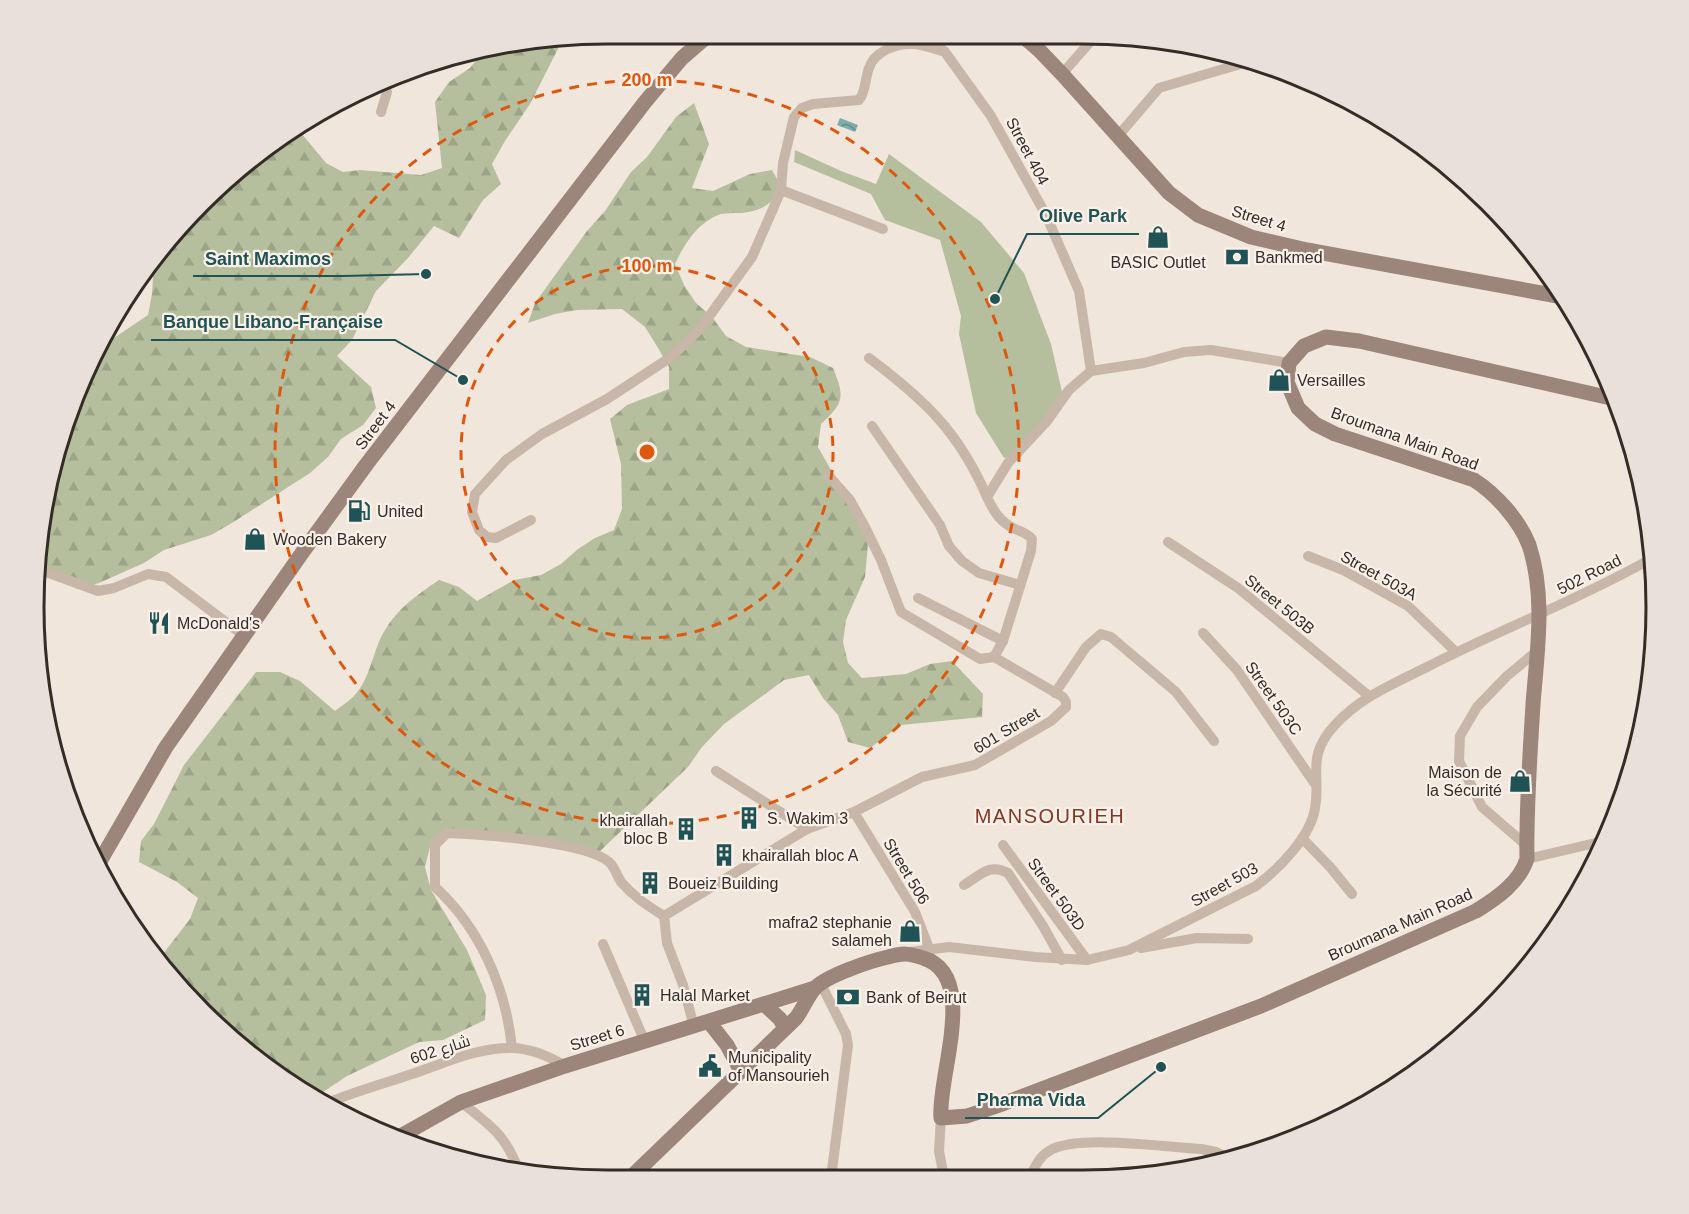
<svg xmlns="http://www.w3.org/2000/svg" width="1689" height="1214" viewBox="0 0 1689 1214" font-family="Arial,Cairo,sans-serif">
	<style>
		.green { fill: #b5bf9d }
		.forest { fill: url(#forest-firs) }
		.water { fill: url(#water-waves) }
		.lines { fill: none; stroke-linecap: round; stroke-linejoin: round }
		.street { stroke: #c8b6a9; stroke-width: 10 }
		.secondary { stroke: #9c857a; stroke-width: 15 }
		.ring { fill: none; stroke: #df570d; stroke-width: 3; stroke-dasharray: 10 8 }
		.labels { text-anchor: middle; stroke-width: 4.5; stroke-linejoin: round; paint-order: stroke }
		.street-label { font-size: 16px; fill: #352c28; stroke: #f9f0e8 }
		.poi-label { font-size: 16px; fill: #352c28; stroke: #f9f0e8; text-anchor: start }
		.quarter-label { font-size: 20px; letter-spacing: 1.5px; fill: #803825; stroke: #f9f0e8 }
		.rim { fill: none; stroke: #352c28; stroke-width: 3 }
		.centre { fill: #df570d; stroke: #f9f0e8; stroke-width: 3 }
		.ring-label { font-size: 18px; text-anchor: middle; font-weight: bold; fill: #df570d; stroke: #f9f0e8; stroke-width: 4.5; stroke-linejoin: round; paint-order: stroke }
		.leader { fill: none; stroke: #205355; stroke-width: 2 }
		.callout-dot { fill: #205355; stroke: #f9f0e8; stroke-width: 2 }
		.callout-label { font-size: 18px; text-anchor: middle; font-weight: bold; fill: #205355; stroke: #f9f0e8; stroke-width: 4.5; stroke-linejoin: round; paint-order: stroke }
	</style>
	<defs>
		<pattern id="forest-firs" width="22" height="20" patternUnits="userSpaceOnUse" patternTransform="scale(1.5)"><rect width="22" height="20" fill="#b5bf9d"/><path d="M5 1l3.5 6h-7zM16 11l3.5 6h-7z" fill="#9ca487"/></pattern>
		<pattern id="water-waves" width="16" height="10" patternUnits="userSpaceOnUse" patternTransform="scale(1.5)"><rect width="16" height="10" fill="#7cacac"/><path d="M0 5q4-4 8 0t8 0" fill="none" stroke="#668c8c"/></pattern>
	</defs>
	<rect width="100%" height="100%" fill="#f1e6dc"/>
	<polygon class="green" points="795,150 841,171 876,184 889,154 981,222 1024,273 1051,344 1063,396 1019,454 1004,458 976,413 959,334 961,316 940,240 885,220 871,194 794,162"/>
	<g class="forest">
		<polygon points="563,39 530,104 505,141 492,164 501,184 483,200 459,238 434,226 408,258 376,291 352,340 337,356 371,387 376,408 363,425 341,439 328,457 310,473 232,523 211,535 164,550 144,563 99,583 77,589 54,575 38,574 38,532 90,359 108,342 148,315 152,294 154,260 176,228 288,130 298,125 302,134 326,163 343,172 360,170 421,175 442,168 435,102 449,82 470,68 485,49"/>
		<path d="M694 103 709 144 692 188 713 191 750 174 772 170 783 190C769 205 762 211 740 213 734 213 727 213 721 214 698 222 685 243 675 264L684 285 696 303 712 317 726 336 746 347 810 357 833 368C845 397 844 403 821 424L818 447 831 470 846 491 869 533 865 577 846 620 843 642 848 663 862 678 906 674 930 664 952 661 983 694 982 717 901 725 870 748 848 742 838 715 823 698 809 675 784 680 724 724 702 747 688 767 597 854 445 830 430 847 425 867 431 890 467 950 486 995 485 1020 443 1040 419 1042 347 1076 314 1098 257 1062 175 985 159 959 190 919 198 898 177 882 139 862 141 841 154 824 184 765 256 672H280L300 681 335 711C341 706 348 702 353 697 371 679 372 651 385 630 398 608 418 594 439 580L459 587 477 601 514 580 541 575 561 564 578 549 595 538 614 530 622 509 621 464 610 419 627 405 669 389V367L658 348 645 327 622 309 577 310 555 314 528 323 535 303 587 231 605 211 631 172 647 157 676 117Z"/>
	</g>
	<polygon class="water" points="840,118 858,125 855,132 837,125"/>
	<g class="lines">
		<g class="street">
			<polyline points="922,33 945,52 991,116 1046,215 1079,291 1091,371"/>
			<polyline points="589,35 598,37 608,33"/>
			<polyline points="1062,74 1097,34"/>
			<polyline points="381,112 387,92 384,86"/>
			<polyline points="1118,136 1159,88 1244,63"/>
			<polyline points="781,190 883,229"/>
			<path d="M869 358C925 400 959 432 987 497"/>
			<polyline points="1091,371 1144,363 1184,352 1211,350 1289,363"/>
			<polyline points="872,426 940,525 949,546 962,561 979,573 1020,585"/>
			<polyline points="828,475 850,500 865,527 881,560 901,612 980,659 994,657"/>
			<path d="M531 520 496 538 487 537 479 530 472 512 475 494 506 460 542 434 607 399 671 357 700 329 752 257 773 209 781 190 783 163 794 117 802 108 813 104 859 100C866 92 865 78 869 68 874 52 896 43 912 44 923 44 934 49 945 52"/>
			<polyline points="1168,542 1238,588 1369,696"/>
			<polyline points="1308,556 1343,570 1408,606 1456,652"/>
			<polyline points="1647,561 1653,601"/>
			<polyline points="38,569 98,591 114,588 148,574 166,577 243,635"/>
			<polyline points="918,598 1003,641"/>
			<polyline points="1203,633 1237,670 1315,784"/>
			<polyline points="1055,693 1086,647 1101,634 1111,637 1176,692 1214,741"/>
			<polyline points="716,771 807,829"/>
			<polyline points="854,812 915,912 929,948"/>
			<polyline points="1302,838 1331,868 1352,894"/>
			<polyline points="1003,845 1087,960"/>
			<polyline points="1527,846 1482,807 1459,761 1460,736 1477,707 1507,676 1537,651"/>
			<polyline points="1527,859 1604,841"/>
			<path d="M964 885C981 875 989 863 1008 873L1043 926 1062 960"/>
			<polyline points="603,944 645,1042"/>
			<polyline points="1141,948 1197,938 1248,939"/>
			<path d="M910 952 949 947 1035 957 1087 960 1129 950 1256 886C1279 869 1311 836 1315 808 1321 774 1306 757 1334 726 1360 697 1395 683 1429 666 1501 629 1576 601 1647 561L1652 556"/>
			<polyline points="821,984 846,1034 848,1045 831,1178"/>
			<path d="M694 1027 683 985 667 943 664 916 807 829 854 812 922 777 975 765 1051 721 1066 707V702L1063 697 994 657 1003 641 1031 551 1032 539C1027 533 1022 532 1015 529 1000 522 994 512 987 497L1008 463 1047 421 1069 390 1091 371"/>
			<path d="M512 1048C506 988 480 928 435 887V845L447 833C480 834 586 842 609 862 615 867 617 876 621 882 634 897 648 906 664 916"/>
			<path d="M461 1102C491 1126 505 1134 519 1171"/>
			<path d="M325 1104C353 1092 383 1084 412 1074 445 1063 478 1047 513 1048 533 1049 549 1056 565 1066"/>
			<polyline points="941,1118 939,1151 944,1177"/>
			<path d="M1030 1177C1035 1167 1039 1157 1049 1151 1075 1134 1167 1147 1201 1149L1216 1152 1227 1157"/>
		</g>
		<g class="secondary">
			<polyline points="1019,33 1039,50 1062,74 1169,193 1198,215 1251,237 1307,250 1563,297"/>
			<polyline points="99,863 166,747 302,553 366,465 645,102 682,58 711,33"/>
			<polyline points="764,1004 780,1019 785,1028"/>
			<polyline points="709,1022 727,1045 741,1071"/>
			<polyline points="397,1138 461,1102 565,1066 815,988"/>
			<path d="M629 1179 796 1018C803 1009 808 995 816 987 829 975 870 961 888 957 903 953 908 953 923 958 980 975 937 1078 941 1118L967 1116 994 1107 1261 1006 1476 911C1497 898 1519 883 1527 859 1526 807 1530 756 1533 704 1537 652 1546 596 1529 545 1520 521 1496 494 1474 480L1335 434 1315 424 1298 408 1287 382 1289 363 1304 346 1326 337 1359 341 1615 399"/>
		</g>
	</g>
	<g class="ring">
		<circle cx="647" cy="452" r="186"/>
		<circle cx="647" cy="452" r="372"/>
	</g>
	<defs>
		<g id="shop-bare" transform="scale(1.8)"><path d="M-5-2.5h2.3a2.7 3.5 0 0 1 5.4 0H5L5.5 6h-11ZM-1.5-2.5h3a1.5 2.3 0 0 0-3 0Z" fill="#205355" stroke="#f9f0e8" stroke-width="2.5" paint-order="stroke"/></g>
		<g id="bank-bare" transform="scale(1.8)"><path d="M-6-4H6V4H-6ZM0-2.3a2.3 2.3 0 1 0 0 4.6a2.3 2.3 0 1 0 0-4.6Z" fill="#205355" stroke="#f9f0e8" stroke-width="2.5" paint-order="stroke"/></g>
		<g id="fuel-bare" transform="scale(1.8)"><path d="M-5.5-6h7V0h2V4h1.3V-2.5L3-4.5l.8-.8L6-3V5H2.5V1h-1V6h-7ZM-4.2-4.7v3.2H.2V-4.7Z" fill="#205355" stroke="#f9f0e8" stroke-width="2.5" paint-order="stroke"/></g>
		<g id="restaurant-bare" transform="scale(1.8)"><path d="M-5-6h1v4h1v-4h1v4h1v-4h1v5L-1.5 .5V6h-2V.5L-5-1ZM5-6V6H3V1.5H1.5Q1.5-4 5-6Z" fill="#205355" stroke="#f9f0e8" stroke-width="2.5" paint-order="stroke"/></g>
		<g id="building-bare" transform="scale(1.8)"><path d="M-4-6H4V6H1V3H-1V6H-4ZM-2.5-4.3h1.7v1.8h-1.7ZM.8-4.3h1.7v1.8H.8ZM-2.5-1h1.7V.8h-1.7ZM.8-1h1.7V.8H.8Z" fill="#205355" stroke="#f9f0e8" stroke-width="2.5" paint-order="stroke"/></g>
		<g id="civic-bare" transform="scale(1.8)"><path d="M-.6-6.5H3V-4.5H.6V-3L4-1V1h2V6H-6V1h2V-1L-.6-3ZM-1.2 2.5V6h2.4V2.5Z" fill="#205355" stroke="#f9f0e8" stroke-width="2.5" paint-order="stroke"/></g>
	</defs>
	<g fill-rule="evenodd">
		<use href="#shop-bare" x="1158" y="237"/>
		<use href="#bank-bare" x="1237" y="257"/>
		<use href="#shop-bare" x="1279" y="380"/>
		<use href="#fuel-bare" x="359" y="511"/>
		<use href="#shop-bare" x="255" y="539"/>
		<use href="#restaurant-bare" x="159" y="623"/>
		<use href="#shop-bare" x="1520" y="781"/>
		<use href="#building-bare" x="749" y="818"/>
		<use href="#building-bare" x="686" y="829"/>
		<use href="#building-bare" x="724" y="855"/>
		<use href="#building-bare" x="650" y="883"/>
		<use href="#shop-bare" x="910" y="931"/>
		<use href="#building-bare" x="642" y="995"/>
		<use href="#bank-bare" x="848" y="997"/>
		<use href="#civic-bare" x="710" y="1066"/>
	</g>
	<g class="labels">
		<g class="street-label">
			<text transform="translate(1028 151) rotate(62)" y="6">Street 404</text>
			<text transform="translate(1259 218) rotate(17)" y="6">Street 4</text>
			<text transform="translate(375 425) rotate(-53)" y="6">Street 4</text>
			<text transform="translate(1405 438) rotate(20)" y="6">Broumana Main Road</text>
			<text transform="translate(1589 574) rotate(-27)" y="6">502 Road</text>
			<text transform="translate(1379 575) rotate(29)" y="6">Street 503A</text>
			<text transform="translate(1280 604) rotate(39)" y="6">Street 503B</text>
			<text transform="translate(1274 698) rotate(55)" y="6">Street 503C</text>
			<text transform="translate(1006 730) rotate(-31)" y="6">601 Street</text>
			<text transform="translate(907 871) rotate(59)" y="6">Street 506</text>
			<text transform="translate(1224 884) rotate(-29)" y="6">Street 503</text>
			<text transform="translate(1057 894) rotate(54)" y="6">Street 503D</text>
			<text transform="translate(1400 924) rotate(-24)" y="6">Broumana Main Road</text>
			<text transform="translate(597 1037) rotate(-17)" y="6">Street 6</text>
			<text transform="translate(440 1049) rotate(-18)" y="6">شارع 602</text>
		</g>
		<g class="poi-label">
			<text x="1255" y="263">Bankmed</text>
			<text x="1158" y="268" text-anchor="middle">BASIC Outlet</text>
			<text x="1297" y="386">Versailles</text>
			<text x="377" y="517">United</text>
			<text x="273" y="545">Wooden Bakery</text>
			<text x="177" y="629">McDonald's</text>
			<text x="1502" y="778" text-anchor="end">Maison de<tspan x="1502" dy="18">la Sécurité</tspan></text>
			<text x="767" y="824">S. Wakim 3</text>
			<text x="668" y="826" text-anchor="end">khairallah<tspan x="668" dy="18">bloc B</tspan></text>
			<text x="742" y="861">khairallah bloc A</text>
			<text x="668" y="889">Boueiz Building</text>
			<text x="892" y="928" text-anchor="end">mafra2 stephanie<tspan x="892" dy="18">salameh</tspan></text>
			<text x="660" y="1001">Halal Market</text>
			<text x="866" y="1003">Bank of Beirut</text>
			<text x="728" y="1063">Municipality<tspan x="728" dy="18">of Mansourieh</tspan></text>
		</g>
		<g class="quarter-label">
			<text x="1050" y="823">MANSOURIEH</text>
		</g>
	</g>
	<path d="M0 0H1689V1214H0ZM607 44H1083A563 563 0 0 1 1646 607V607A563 563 0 0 1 1083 1170H607A563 563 0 0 1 44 607V607A563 563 0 0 1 607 44Z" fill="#e9e0d9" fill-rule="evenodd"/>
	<path class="rim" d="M607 44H1083A563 563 0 0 1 1646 607V607A563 563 0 0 1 1083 1170H607A563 563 0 0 1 44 607V607A563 563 0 0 1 607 44Z"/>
	<circle cx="647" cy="452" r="9" class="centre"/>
	<g class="ring-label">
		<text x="647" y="86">200 m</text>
		<text x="647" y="272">100 m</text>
	</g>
	<path class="leader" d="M995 299L1027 234H1139M426 274L343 276H193M463 380L395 340H151M1161 1067L1098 1118H965"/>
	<g class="callout-dot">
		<circle cx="995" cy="299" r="6"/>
		<circle cx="426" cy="274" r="6"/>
		<circle cx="463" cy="380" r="6"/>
		<circle cx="1161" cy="1067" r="6"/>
	</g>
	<g class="callout-label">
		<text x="1083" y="222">Olive Park</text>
		<text x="268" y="265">Saint Maximos</text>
		<text x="273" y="328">Banque Libano-Française</text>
		<text x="1031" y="1106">Pharma Vida</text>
	</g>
</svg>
